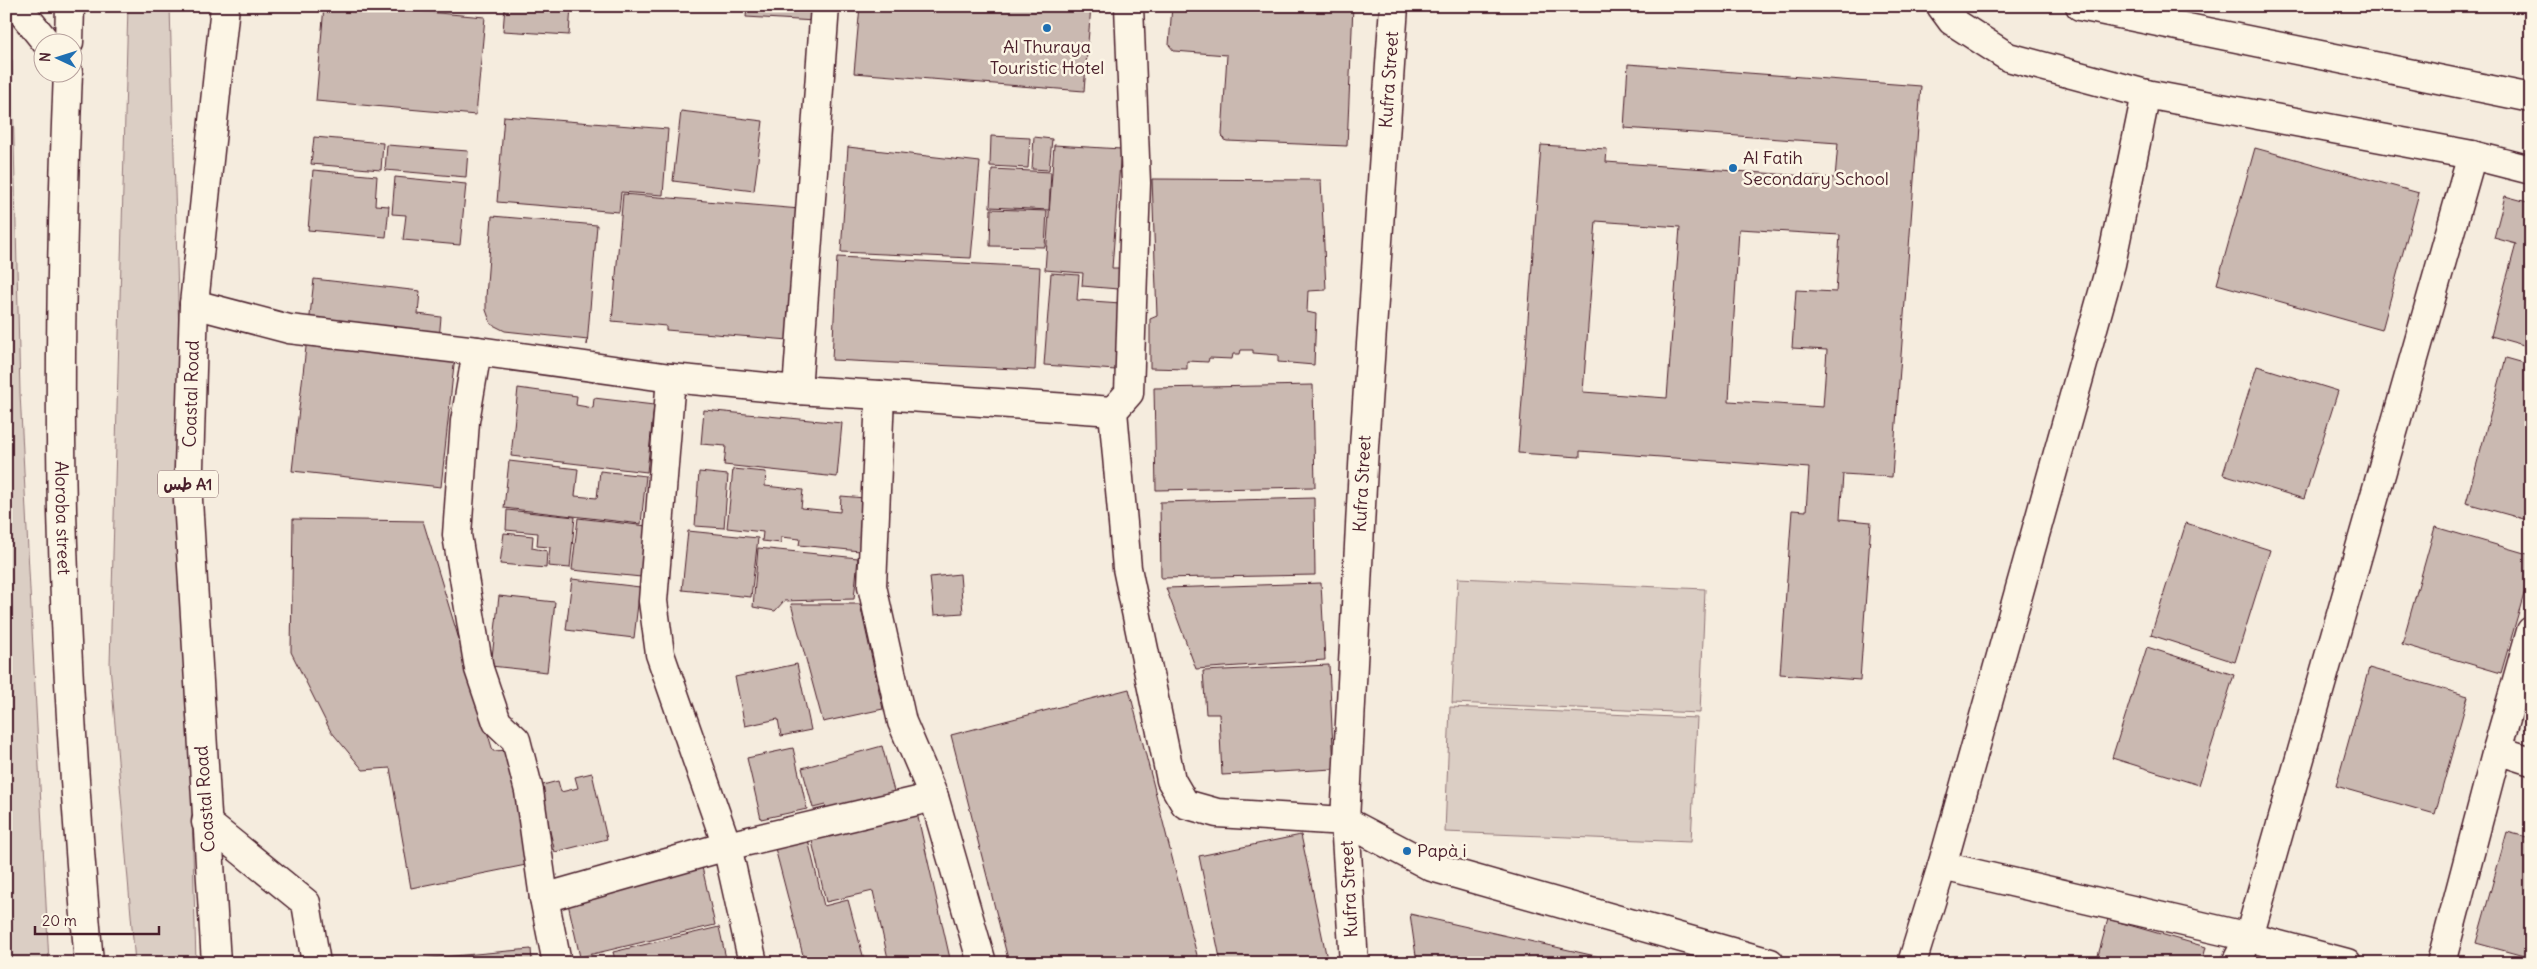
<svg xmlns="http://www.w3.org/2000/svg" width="2537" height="969" viewBox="0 0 2537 969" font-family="Delius,'Playpen Sans Arabic',sans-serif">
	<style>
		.green { fill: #dbcec4; stroke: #927678 }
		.building { fill: #cab9b1; stroke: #4a1f2b; fill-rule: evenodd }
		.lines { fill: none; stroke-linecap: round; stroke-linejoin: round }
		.street-casing { stroke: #4a1f2b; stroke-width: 31 }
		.secondary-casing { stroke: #4a1f2b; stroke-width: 31 }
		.highway-casing { stroke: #4a1f2b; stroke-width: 31 }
		.street { stroke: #fcf5e5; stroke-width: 28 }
		.secondary { stroke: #fcf5e5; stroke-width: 28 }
		.highway { stroke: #fcf5e5; stroke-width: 28 }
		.poi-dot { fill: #1f6fb2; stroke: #fcf5e5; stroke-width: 2 }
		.labels { text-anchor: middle; stroke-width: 5; stroke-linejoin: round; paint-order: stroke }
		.shield { fill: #fcf5e5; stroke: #7f5f63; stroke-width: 1 }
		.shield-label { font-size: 16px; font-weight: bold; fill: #4a1f2b }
		.poi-label { font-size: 18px; fill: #4a1f2b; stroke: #fcf5e5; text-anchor: start }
		.street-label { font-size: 18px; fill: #4a1f2b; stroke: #fcf5e5 }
	</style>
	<rect width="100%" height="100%" fill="#f5ecde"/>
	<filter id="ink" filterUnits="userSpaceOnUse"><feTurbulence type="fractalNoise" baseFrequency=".02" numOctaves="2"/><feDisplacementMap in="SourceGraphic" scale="10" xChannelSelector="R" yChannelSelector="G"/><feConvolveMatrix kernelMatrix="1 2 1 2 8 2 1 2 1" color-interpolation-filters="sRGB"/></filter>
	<g filter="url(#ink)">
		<g class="green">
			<polygon points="128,6 170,6 196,963 135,963 110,665"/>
			<polygon points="6,54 12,60 20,393 49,963 6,963"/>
			<polygon points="1458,578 1705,589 1700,713 1452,703"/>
			<polygon points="1450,707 1697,718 1691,842 1445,832"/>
		</g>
		<g class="building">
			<polygon points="324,6 355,6 485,17 476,115 316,101"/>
			<polygon points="505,6 571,6 569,35 503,31"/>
			<polygon points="747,6 816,6 815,21 746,17"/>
			<polygon points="860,6 1091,6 1084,91 854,73"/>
			<polygon points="1172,6 1353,6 1347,146 1227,141 1224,140 1222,135 1227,55 1174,51 1169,45"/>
			<path d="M1628 64 1921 86 1892 477 1843 474 1840 519 1871 522 1860 680 1780 674 1792 510 1806 511 1809 468 1580 451V457L1518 453 1541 145 1607 149 1606 162 1835 178 1838 143 1624 128ZM1596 221 1680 227 1667 398 1583 392ZM1739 229 1840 235 1836 292 1796 290 1792 348 1827 350 1823 407 1729 401Z"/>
			<polygon points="681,111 763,121 754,191 673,181"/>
			<polygon points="504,116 668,129 663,195 621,192 619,212 497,202"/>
			<polygon points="991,136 1030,138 1028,168 990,166"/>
			<polygon points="314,137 383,143 381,170 311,164"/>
			<polygon points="1034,137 1052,139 1049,170 1032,169"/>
			<polygon points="387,145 468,151 466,177 385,170"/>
			<polygon points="1054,145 1121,149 1112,268 1119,268 1118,289 1082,286 1083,273 1045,270"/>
			<polygon points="848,147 980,162 971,258 841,252"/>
			<polygon points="2255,148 2419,193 2382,330 2217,284"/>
			<polygon points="992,169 1051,172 1049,210 990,207"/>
			<polygon points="313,170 377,176 375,205 389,206 386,237 308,230"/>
			<polygon points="395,177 466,184 460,245 403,240 406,215 392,214"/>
			<polygon points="1152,179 1321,180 1326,290 1308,291 1307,312 1316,314 1314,365 1278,362 1278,355 1253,353 1253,350 1241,350 1240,354 1233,354 1232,359 1209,358 1208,362 1187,361 1187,369 1150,368 1150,319 1157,316"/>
			<polygon points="623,194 800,209 789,340 666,330 666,326 612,321"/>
			<polygon points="2505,196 2531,203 2531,347 2491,336 2516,244 2494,238"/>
			<polygon points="991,209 1047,211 1045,247 990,246"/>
			<polygon points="492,216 597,225 587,345 588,340 505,331 491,324 486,310 486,297"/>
			<polygon points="837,257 1040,267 1035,370 832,360"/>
			<polygon points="1051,273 1079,275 1077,300 1121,303 1116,370 1044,365"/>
			<polygon points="314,279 420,291 418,314 441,317 439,340 309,325"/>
			<polygon points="307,338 455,355 441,487 292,471"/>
			<polygon points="2506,358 2531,365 2531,521 2466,503"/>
			<polygon points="2257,366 2338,391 2304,499 2223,474"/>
			<polygon points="1313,385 1315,487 1156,490 1154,388"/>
			<polygon points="518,388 577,396 576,405 593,408 594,398 654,405 647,472 511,456"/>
			<polygon points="704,410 842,423 837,477 724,465 726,446 701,444"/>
			<polygon points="509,461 578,469 575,496 597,498 600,471 646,476 641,524 504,508"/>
			<polygon points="733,469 766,472 765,486 803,490 801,508 840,512 841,496 865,498 860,551 799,545 800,539 781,537 781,543 762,541 763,532 727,528"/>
			<polygon points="699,472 728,475 724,528 695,526"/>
			<polygon points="1314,498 1315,575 1161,578 1160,502"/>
			<polygon points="507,510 575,517 570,568 548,566 550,547 537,546 538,533 506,530"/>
			<polygon points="578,518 647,526 641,577 572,570"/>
			<polygon points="293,519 423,521 493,751 509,750 526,865 411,888 390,768 363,770 330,730 291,652"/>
			<polygon points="2186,523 2270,550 2235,662 2151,635"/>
			<polygon points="2435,527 2531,555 2531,570 2501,673 2402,644"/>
			<polygon points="688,531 758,538 751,597 682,590"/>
			<polygon points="504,533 533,536 532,548 547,551 546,568 500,564"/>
			<polygon points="758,548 858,558 854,599 784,601 775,611 753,607"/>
			<polygon points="960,574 963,613 934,615 930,577"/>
			<polygon points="572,579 640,587 634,638 566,630"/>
			<polygon points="1321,583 1325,660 1196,669 1166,588"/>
			<polygon points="499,596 555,602 547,672 491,666"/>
			<polygon points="791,604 860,604 883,709 823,722"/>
			<polygon points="2147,647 2234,675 2199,785 2112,758"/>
			<polygon points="797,664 811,730 781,736 778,719 745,726 735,677"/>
			<polygon points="1329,665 1334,769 1222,775 1219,714 1206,714 1203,671"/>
			<polygon points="2369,668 2468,696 2435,814 2336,786"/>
			<polygon points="1129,689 1199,963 1009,963 951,735"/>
			<polygon points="882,746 895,795 828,814 825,805 813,808 802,768"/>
			<polygon points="793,748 807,809 761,819 747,758"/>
			<polygon points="592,773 607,839 555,852 539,786 558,781 561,792 578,788 575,777"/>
			<polygon points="917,813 951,963 889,963 873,891 826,902 811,837"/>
			<polygon points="2507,832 2531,838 2531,958 2476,943"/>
			<polygon points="1301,835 1327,959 1311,963 1221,963 1199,856"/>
			<polygon points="808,840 824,906 848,900 865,963 805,963 775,848"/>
			<polygon points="702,867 715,925 580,957 567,899"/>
			<polygon points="1410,914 1613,960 1612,963 1417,963"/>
			<polygon points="2108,919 2206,947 2202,963 2096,963"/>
			<polygon points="719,927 727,963 616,963 613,952"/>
			<polygon points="531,949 532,963 398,963 398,961"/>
			<polygon points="607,958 609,963 592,963"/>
			<polygon points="1619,958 1661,963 1618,963"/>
		</g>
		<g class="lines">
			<g class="street-casing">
				<g id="street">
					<polyline points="1129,6 1136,183 1129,393 1113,411 1127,568 1171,780 1185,804 1217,813 1345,821 1432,867 1770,963"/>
					<polyline points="1941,6 1952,21 2008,57 2146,94 2472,155 2531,170"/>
					<polyline points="194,304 289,329 477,351 671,378 797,390 880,395 872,586 902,722 934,797 982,963"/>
					<polyline points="477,351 465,421 457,535 479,669 497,722 516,740 529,791 544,898 557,963"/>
					<polyline points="671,378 653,601 660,654 727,846 753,963"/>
					<polyline points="797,390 825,6"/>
					<polyline points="880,395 1113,411"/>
					<polyline points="2497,750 2531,761"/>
					<polyline points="206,822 306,903 316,963"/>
					<polyline points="1942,866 2249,937 2347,963"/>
					<polyline points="544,898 727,846 934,797"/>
					<polyline points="1912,963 1942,866 2111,264 2146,94"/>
					<polyline points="2236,963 2249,937 2472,155"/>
					<polyline points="2441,963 2497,750 2531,631"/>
				</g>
			</g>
			<g class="secondary-casing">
				<g id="secondary">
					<polyline points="2080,6 2531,98"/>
					<path id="s1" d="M1354 963 1345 821 1364 447 1394 6"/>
				</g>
			</g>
			<g class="highway-casing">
				<g id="highway">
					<polyline points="17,6 46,42"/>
					<polyline points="69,42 70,6"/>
					<path id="s2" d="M68 72C62 219 59 365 62 511 66 662 76 812 89 963"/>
					<path id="s3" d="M216 963 188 500 194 304 225 6"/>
				</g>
			</g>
			<use href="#street" class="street"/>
			<use href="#secondary" class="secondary"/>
			<use href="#highway" class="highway"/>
		</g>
	</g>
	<g class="poi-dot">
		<circle cx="1047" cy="28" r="5"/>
		<circle cx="1733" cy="168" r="5"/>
		<circle cx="1407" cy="851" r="5"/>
	</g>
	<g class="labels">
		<rect class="shield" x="158" y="470.5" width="60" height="27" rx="4"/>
		<g class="shield-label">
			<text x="188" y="490">طس A1</text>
		</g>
		<g class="poi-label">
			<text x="1047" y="53" text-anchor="middle">Al Thuraya<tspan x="1047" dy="21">Touristic Hotel</tspan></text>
			<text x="1743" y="164">Al Fatih<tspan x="1743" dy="21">Secondary School</tspan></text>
			<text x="1417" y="857">Papà i</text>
		</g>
		<g class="street-label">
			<text dy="6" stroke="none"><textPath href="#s1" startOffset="885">Kufra Street</textPath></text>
			<text dy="6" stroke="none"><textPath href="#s3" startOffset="570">Coastal Road</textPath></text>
			<text dy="6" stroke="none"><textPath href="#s1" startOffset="480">Kufra Street</textPath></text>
			<text dy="6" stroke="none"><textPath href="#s2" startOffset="446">Aloroba street</textPath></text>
			<text transform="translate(205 799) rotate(-94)" y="6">Coastal Road</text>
			<text transform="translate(1349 889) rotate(-93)" y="6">Kufra Street</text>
		</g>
	</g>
	<rect width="2537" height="969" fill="none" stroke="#fcf5e5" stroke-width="25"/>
	<rect x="12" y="12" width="2512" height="944" fill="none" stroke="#4a1f2b" stroke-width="2" filter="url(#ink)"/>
	<g transform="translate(58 58) rotate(274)"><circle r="24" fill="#fcf5e5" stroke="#b59f9b"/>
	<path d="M0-4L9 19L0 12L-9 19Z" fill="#1f6fb2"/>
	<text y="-8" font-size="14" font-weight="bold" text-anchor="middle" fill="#4a1f2b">N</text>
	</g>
	<path d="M35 926v8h124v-8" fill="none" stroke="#4a1f2b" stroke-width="2.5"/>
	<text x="42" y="926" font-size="15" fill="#4a1f2b" stroke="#fcf5e5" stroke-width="4" paint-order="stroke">20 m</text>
</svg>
